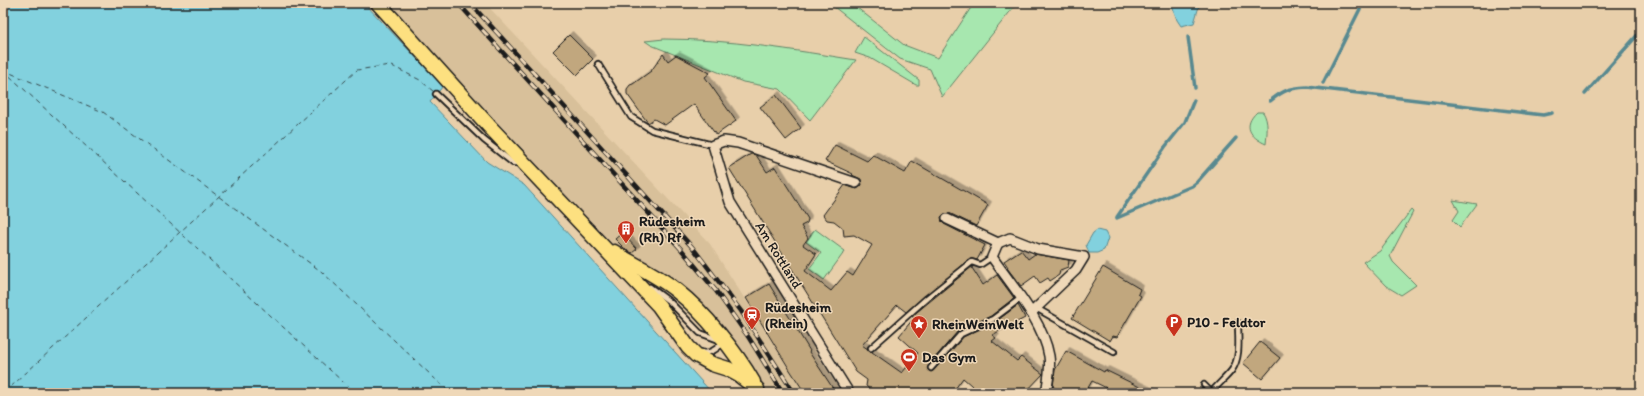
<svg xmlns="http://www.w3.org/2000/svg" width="1644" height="396" viewBox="0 0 1644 396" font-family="Itim,sans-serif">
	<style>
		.built { fill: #d8c09a }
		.green { fill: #a7e7af; stroke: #628266 }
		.water { fill: #82d1de; stroke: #598990 }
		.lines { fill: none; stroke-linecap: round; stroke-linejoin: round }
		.stream { stroke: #598990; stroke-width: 3.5 }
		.ferry { stroke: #36494c; stroke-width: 1; stroke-dasharray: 5 4; stroke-linecap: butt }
		.building { fill: #c1a77e; stroke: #1c1c1c; filter: url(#shadow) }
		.service-casing { stroke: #1c1c1c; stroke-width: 8 }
		.minor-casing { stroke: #1c1c1c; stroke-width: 12 }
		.primary-casing { stroke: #1c1c1c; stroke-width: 17 }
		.service { stroke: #efd8b8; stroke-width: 4.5 }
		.minor { stroke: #efd8b8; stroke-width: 9 }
		.primary { stroke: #fde080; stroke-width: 14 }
		.rail-casing { stroke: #1c1c1c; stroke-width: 4.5 }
		.rail { stroke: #efd8b8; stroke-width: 3; stroke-dasharray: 9; stroke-linecap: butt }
		.labels { text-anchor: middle; stroke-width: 3; stroke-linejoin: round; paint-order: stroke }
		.poi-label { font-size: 14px; font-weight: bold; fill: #1c1c1c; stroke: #efd8b8; text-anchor: start }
		.street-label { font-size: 14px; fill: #1c1c1c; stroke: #efd8b8 }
	</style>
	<defs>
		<filter id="shadow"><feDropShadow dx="3.5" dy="-3.5" stdDeviation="0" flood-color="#0004"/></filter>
	</defs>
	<rect width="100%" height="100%" fill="#e8cfaa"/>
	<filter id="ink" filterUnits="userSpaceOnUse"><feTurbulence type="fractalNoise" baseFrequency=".025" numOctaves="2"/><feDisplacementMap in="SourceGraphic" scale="8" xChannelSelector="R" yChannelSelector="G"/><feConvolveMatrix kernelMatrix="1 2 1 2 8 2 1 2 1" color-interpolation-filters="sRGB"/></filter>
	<g filter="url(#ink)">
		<polygon class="built" points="386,3 485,3 710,244 789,369 811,354 836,393 767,393 732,342 623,254 599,230"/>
		<g class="green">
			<polygon points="829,3 851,3 904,45 938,58 974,3 1017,3 942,97 930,69 900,59"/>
			<polygon points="864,37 919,80 919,85 916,85 870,58 855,53"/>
			<path d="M664 39C728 39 793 50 856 60L810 120 780 89 743 82 651 45 645 41Z"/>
			<path d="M1257 112H1263C1269 122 1267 133 1266 144 1250 137 1242 126 1257 112Z"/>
			<polygon points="1453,200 1477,204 1460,227 1453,220 1459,211"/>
			<polygon points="1411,210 1413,212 1390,256 1393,262 1416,285 1401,295 1386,286 1363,262 1380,251"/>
			<polygon points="815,229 845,251 824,280 809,269 821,253 806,242"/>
		</g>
		<g class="water">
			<polygon points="3,3 364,3 443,86 430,102 487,162 524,185 712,393 3,393"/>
			<polygon points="1171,3 1200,3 1194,23 1181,26 1177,20"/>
			<polygon points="1097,230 1105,232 1108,238 1104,250 1097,253 1089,253 1086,245 1093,233"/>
		</g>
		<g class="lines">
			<g class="stream">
				<polyline points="1188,37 1195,88"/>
				<polyline points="1323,83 1363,3"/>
				<polyline points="1585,94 1641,31"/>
				<path d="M1270 101C1284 90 1289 88 1307 87L1543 115 1552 113"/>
				<polyline points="1117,217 1165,147 1185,122 1194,100"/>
				<polyline points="1117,218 1192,186 1197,182 1236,138"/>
			</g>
			<g class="ferry">
				<polyline points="3,70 103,112 322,272 450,393"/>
				<polyline points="3,70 355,393"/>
				<polyline points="4,393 357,70 390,65 420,80 434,92"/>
			</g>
		</g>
		<g class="building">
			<polygon points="569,35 593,59 577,75 553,51"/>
			<polygon points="663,54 668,61 676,55 710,73 705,77 736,121 716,135 694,104 665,125 654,119 648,123 627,94 627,89 630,85 633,84 651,71"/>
			<polygon points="776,95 801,128 786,140 760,107"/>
			<polygon points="835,145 867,161 873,155 905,173 912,161 988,205 976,226 949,213 944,214 941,217 942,222 944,224 985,245 977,260 970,259 906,312 897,305 862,345 902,373 918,353 899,336 914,318 912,316 973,266 972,268 983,285 997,275 1014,298 991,316 958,331 928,366 928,370 931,372 934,370 963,337 995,322 1018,305 1025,318 992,335 996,338 992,341 1017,361 1021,357 1043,374 1025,393 980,393 963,378 952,393 874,393 866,386 867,380 856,372 729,168 751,154 756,155 767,172 775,167 808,219 807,223 801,226 808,238 803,245 816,254 805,271 831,291 847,272 853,276 872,245 854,235 844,236 843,228 834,221 827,220 823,215 845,185 857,189 862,185 861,179 852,175 853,174 825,161"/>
			<polygon points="622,233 637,249 632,253 624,248 615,239"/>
			<polygon points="1021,250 1028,259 1035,254 1069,260 1068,267 1060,270 1059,275 1050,281 1048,278 1040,283 1035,276 1021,286 1007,268 1008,267 1004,261"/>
			<polygon points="1103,267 1140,289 1138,294 1141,296 1117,337 1113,336 1110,341 1072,318"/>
			<polygon points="769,284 810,351 809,352 836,393 805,393 790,370 746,298"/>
			<polygon points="1260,342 1280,358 1262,379 1243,363"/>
			<polygon points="1066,351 1104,372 1105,370 1152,393 1117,393 1092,381 1085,393 1064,393 1053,387 1055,370"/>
		</g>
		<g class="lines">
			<g class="service-casing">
				<g id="service">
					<polyline points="598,64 631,117 652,130 713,145"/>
					<polyline points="436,94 484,140 513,163 518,163"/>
					<polyline points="650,287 670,302 700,333 719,340"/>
					<polyline points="1036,308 1114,352"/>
					<polyline points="871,348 927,298 972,262 980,265 992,257"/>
					<path d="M701 352C711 355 717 348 724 342"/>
					<polyline points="931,368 961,334 993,319 1021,298"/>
					<polyline points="1204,385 1211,392"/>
					<path d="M1211 393C1217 385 1226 378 1232 370 1241 357 1238 338 1238 323"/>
				</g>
			</g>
			<g class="minor-casing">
				<g id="minor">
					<path d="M947 219 998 243 992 257C1012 286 1043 321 1049 356 1051 368 1048 381 1046 393"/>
					<polyline points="998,243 1010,238 1038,249 1084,257 1076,270 1031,313"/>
					<polyline points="849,393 730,202 713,145 724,141 738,143 856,183"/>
				</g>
			</g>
			<g class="primary-casing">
				<g id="primary">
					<polyline points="378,3 489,126 659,306 688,347 696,355 712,364 728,369 739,375 757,389"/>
					<path d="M614 252C635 266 658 275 677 291 704 312 736 352 753 382"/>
				</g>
			</g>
			<use href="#service" class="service"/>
			<use href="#minor" class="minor"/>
			<use href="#primary" class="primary"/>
			<g class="rail-casing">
				<g id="rail">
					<polyline points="458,3 681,249 716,291 749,338 783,393"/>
					<polyline points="470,3 693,248 741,311 794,393"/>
				</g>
			</g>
			<use href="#rail" class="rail"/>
		</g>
	</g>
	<defs>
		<g id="building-pin" transform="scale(0.9)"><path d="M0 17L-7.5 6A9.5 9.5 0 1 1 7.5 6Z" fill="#c8321e" stroke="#efd8b8"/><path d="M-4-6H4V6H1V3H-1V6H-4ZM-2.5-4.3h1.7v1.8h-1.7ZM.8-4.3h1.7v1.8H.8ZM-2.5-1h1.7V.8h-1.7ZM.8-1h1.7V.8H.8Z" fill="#fff"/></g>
		<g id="station-pin" transform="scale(0.9)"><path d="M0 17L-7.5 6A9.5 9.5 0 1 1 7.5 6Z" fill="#c8321e" stroke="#efd8b8"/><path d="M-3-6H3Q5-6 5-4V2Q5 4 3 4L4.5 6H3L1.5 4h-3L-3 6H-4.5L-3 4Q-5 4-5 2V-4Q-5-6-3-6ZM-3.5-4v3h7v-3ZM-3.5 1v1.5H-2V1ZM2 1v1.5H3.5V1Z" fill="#fff"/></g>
		<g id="parking-pin" transform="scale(0.9)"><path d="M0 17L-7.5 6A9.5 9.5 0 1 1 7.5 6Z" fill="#c8321e" stroke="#efd8b8"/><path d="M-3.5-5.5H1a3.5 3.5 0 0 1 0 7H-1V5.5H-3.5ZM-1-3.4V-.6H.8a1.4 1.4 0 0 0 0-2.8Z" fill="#fff"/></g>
		<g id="sight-pin" transform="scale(0.9)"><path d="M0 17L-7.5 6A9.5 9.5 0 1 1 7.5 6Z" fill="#c8321e" stroke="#efd8b8"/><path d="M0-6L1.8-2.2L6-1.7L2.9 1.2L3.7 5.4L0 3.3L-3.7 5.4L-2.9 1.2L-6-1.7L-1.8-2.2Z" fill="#fff"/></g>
		<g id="stadium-pin" transform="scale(0.9)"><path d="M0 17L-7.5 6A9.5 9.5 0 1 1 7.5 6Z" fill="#c8321e" stroke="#efd8b8"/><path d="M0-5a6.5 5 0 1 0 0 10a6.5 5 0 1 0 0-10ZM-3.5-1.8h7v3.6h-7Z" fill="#fff"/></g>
	</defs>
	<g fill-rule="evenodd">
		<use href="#building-pin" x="626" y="229"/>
		<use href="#station-pin" x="752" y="315"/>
		<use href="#parking-pin" x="1174" y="322"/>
		<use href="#sight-pin" x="919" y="324"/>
		<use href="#stadium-pin" x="909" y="357"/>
	</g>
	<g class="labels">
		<g class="poi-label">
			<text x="639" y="226">Rüdesheim<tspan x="639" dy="16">(Rh) Rf</tspan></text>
			<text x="765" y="312">Rüdesheim<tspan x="765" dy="16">(Rhein)</tspan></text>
			<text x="1187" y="327">P10 - Feldtor</text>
			<text x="932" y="329">RheinWeinWelt</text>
			<text x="922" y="362">Das Gym</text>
		</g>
		<g class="street-label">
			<text transform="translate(779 255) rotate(58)" y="5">Am Rottland</text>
		</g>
	</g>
	<rect width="1644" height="396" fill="none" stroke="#efd8b8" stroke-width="16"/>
	<rect x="8" y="8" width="1628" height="380" fill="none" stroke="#1c1c1c" stroke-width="1.5" filter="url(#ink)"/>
</svg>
